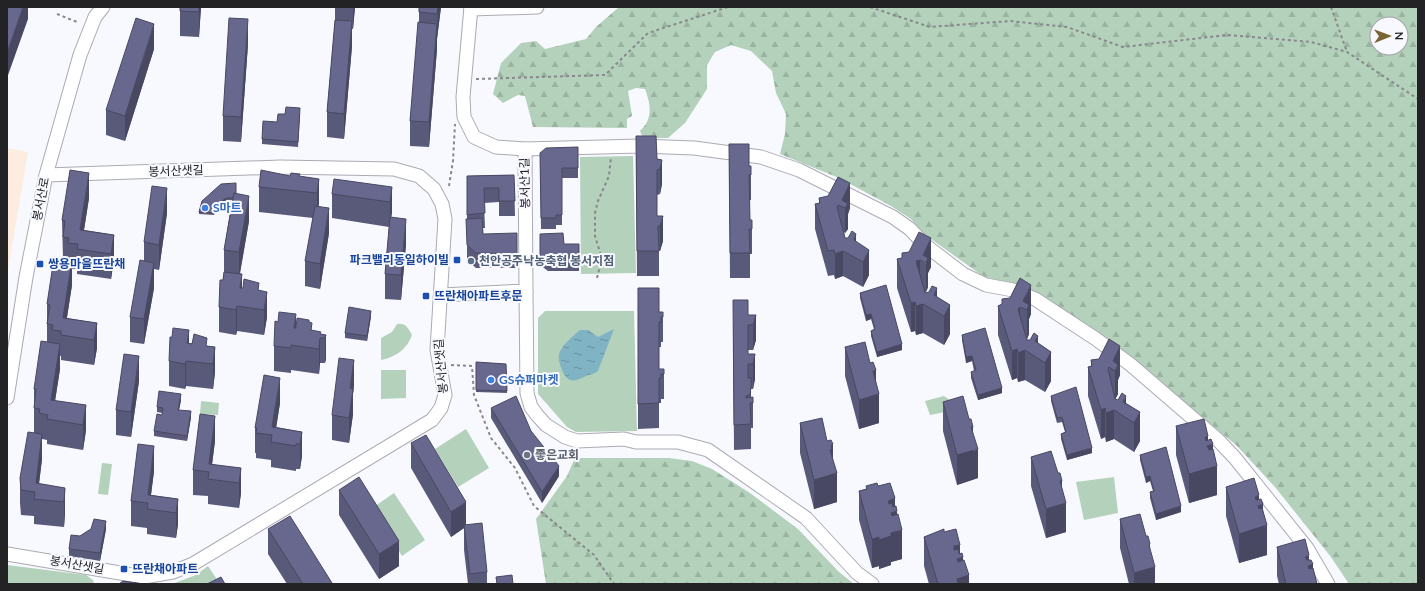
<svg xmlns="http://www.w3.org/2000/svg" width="1425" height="591" viewBox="0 0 1425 591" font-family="Lato,'Noto Sans KR',sans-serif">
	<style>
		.education { fill: #fdece0 }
		.green { fill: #b3d1bb }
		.forest { fill: url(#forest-firs); fill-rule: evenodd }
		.water { fill: url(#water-ripples) }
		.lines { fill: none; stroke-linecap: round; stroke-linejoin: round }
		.minor-casing { stroke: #aaabb3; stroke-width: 15 }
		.path { stroke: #88888c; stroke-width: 2; stroke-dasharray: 3 3; stroke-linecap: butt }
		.minor { stroke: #fff; stroke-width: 13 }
		.wall { fill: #595979 }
		.shaded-wall { fill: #494863 }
		.building { fill: #68678d; stroke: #494863 }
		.shop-dot { fill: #3f7fe0; stroke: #f8f9fe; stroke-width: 1.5 }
		.transit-dot { fill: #1a4fb4; stroke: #f8f9fe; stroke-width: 1.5 }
		.service-dot { fill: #5c6f8a; stroke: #f8f9fe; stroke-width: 1.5 }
		.worship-dot { fill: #6b7280; stroke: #f8f9fe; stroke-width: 1.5 }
		.labels { text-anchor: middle; stroke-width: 4; stroke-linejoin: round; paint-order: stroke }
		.street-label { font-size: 12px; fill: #232326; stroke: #f8f9fe }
		.shop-label { font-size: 12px; font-weight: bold; fill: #366cbe; stroke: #f8f9fe; text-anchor: start }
		.transit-label { font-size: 12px; font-weight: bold; fill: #164399; stroke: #f8f9fe; text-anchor: start }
		.service-label { font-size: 12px; font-weight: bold; fill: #4e5e75; stroke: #f8f9fe; text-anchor: start }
		.worship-label { font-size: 12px; font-weight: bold; fill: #5b616d; stroke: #f8f9fe; text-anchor: start }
	</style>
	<defs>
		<pattern id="forest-firs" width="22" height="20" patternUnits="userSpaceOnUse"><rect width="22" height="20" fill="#b3d1bb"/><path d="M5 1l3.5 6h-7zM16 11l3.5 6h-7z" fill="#9ab3a1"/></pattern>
		<pattern id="water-ripples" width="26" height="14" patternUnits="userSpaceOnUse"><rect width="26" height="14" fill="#80b3c4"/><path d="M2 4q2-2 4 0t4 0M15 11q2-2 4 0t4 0" fill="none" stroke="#68919f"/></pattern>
	</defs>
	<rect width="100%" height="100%" fill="#f8f9fe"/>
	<polygon class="education" points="7,148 28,152 7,276"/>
	<g class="green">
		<polygon points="633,156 636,273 581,274 580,157"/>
		<polygon points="545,311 634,311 637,431 576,432 567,427 538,394 538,318"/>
		<path d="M397 324C406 323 408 328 412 335 407 349 396 357 381 360V338L392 332Z"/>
		<polygon points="381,370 406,370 406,398 381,399"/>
		<polygon points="944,396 954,403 955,410 930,415 925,401"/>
		<polygon points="201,401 219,403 218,415 200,414"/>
		<polygon points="466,429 489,468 458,487 435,449"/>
		<polygon points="102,463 112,464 108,495 98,494"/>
		<polygon points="1114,477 1118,513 1084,520 1076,482"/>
		<polygon points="394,493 425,540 402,556 371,509"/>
		<polygon points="7,565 86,575 93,580 94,584 7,584"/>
		<polygon points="208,566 220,584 172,584 196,575"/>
	</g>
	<g class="forest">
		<path d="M619 7H1418V584H1349L1331 557 1275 487 1237 446 1133 359 1060 308 1025 286 989 278 980 274 924 234 911 219 891 206 839 178 780 154 785 134 786 114 776 93 772 71 751 51 731 45 715 52 707 65V89L685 123 668 138H643L640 131C653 119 651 105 645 89L636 88 628 91 632 116 627 119V128L533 127 525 96 518 95 503 103 493 94 501 63 521 43 536 41 545 49 586 39 596 27ZM1377 24H1401V48H1377Z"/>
		<polygon points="575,458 669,458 692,461 712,469 750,493 798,529 839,572 854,584 546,584 536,519 567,476"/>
	</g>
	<path class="water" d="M614 329 598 371C593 375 590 374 584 377 573 382 568 383 562 370 560 365 558 359 559 354 562 345 573 336 580 330H588L598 337Z"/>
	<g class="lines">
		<g class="minor-casing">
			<g id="minor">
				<polyline points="471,9 537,7"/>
				<polyline points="525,149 640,146 694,148 761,157 799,170 893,217 910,229 925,245 963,274 986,285 1013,290 1035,299 1096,339 1131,365 1218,440 1235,458 1307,548 1328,584"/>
				<polyline points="526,291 527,393 531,407 537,415 546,425 565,437 577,441 624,439 636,442 678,442 708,450 806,518 857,573 872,584"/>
				<polyline points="441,295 526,291 525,149 496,147 474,137 464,117 463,97 471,7"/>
				<polyline points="7,398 26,277 46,175 80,55 95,17 103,7"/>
				<polyline points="7,554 144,577 173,572 193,564 432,420 441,408 445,395 437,350 445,219 442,204 434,189 419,176 394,169 280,167 46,175"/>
			</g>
		</g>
		<g class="path">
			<polyline points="870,7 930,27 1010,21 1067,27 1123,47 1227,35 1311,42 1347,52 1418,99"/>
			<polyline points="1331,7 1347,52"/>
			<polyline points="57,14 77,22"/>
			<polyline points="476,79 605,75 648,33 728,7"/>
			<polyline points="449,186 453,161 455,124"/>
			<polyline points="597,278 602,259 595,236 595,213 598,201 609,176 611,157"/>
			<polyline points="451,365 472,366 474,395 491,438 515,468 534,506 594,555 614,584"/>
		</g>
		<use href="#minor" class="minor"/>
	</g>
	<g class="wall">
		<polygon points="180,7 201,7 199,37 180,36"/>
		<polygon points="335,7 355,7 353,29 352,29 352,46 344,139 327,137 327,112 335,20"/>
		<polygon points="419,7 441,7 437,39 437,49 429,147 410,146 410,121 419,22"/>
		<polygon points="248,44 241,142 223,141 223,116"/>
		<polygon points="154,49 125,141 106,135 106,110"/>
		<polygon points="300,113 298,147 262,144 262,139 277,122"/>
		<polygon points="636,136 657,159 662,160 662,184 660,194 657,195 657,216 663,216 663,241 660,251 659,251 659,276 637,276"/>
		<polygon points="729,144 749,166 751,166 751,200 749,200 750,220 752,229 752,254 750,254 750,278 730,278"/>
		<polygon points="578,147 578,178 562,178 562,225 556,225 556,229 541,229 540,153"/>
		<polygon points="514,175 515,216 499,216 499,202 484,203 485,228 483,228 483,234 517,248 517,268 476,268 467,260 467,176"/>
		<polygon points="290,176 319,179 318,206 329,233 320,289 305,286 305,261 313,218 259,212 259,187"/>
		<polygon points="392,187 392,212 391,217 406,244 401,300 385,299 385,274 389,227 332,218 332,194"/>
		<polygon points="236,194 249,221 240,274 242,288 259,290 267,317 264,335 237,331 236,335 219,332 219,307 224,272 224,250 232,200 226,201 217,208 214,215 199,214 199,212 202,201"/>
		<polygon points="89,198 84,230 114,235 114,260 111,279 77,274 77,269 72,269 72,285 67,318 97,323 97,348 94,365 61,360 61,356 60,356 60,369 55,401 86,405 86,430 83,450 47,444 47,440 42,439 42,459 39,484 65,488 65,513 64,527 34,524 34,516 21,515 20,503 20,478 34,433 34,389 47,342 47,304 63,259 62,220"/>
		<polygon points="819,198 850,208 848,214 848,229 845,233 844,232 845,238 856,242 869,275 863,287 843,276 835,279 834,275 828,276 815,229 815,204 819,203"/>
		<polygon points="167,213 159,270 154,269 154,288 144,344 130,342 130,317 144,261 144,242"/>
		<polygon points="540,234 564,244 579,244 579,271 548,271 540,265"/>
		<polygon points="909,252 931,267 928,273 928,287 926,292 924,292 925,293 937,297 950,305 950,334 944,345 923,333 916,335 915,331 911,332 897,288 897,259 902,258"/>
		<polygon points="1020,278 1031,314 1029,319 1029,334 1027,339 1027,340 1038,343 1051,352 1051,381 1045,392 1025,380 1018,382 1017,378 1012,380 998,335 998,306 1002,304 1010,298"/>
		<polygon points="638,288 659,312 663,312 663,342 661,342 661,347 659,347 659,369 664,369 664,399 661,399 661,403 659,403 659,428 638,429"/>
		<polygon points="860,293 902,350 877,357 871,336 871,331 874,329 871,319 866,321 860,298"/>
		<polygon points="748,315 756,315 756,340 753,350 748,350 748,354 755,354 755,379 753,389 751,389 751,398 753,403 753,428 751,428 751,449 734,450 733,325"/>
		<polygon points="371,316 367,341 345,338 345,333"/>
		<polygon points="309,322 312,331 321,334 326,335 325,363 320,363 319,374 291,370 291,373 274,371 274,346"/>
		<polygon points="962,335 1002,393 978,400 971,378 971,372 974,371 972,361 966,363 962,340"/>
		<polygon points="1109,339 1120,375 1118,380 1118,394 1115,399 1126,403 1140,412 1140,441 1134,452 1114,439 1106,442 1105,437 1101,439 1088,396 1088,367 1091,366 1091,360 1099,359"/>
		<polygon points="189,343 215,347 215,372 213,389 186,386 185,389 169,386 169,361"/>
		<polygon points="845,347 870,363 879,423 859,429 845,376"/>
		<polygon points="476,362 506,364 507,393 476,392"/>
		<polygon points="139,381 131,437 116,435 116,410"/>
		<polygon points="354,385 353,394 353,414 349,443 332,440 332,415"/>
		<polygon points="1051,396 1092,453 1067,460 1061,439 1061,434 1065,432 1062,422 1057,423 1051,401"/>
		<polygon points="181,400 179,410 191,417 187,441 154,436 154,431 162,415 162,413 157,412 157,407"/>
		<polygon points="943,402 978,478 957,485 943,431"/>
		<polygon points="280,403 276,427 302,432 302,456 300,469 296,469 296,471 271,467 271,460 256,458 256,453 255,453 255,428"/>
		<polygon points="491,408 531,431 559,476 542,503 491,418"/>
		<polygon points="800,423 827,441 837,502 814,509 800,453"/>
		<polygon points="1176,426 1208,440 1213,449 1217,495 1189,503 1176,455"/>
		<polygon points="215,441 212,465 241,468 241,493 239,508 208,504 208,496 193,495 193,470"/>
		<polygon points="411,443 466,525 487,572 487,584 468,584 464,550 464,528 451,537 411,468"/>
		<polygon points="1140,455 1181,512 1156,520 1150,498 1150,492 1153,491 1150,481 1146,483 1140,460"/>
		<polygon points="1031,457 1062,490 1066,532 1046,538 1031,486"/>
		<polygon points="154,471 151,495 178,499 178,524 176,538 147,534 147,528 131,526 131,501"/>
		<polygon points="866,486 878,486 897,515 902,559 891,562 891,565 879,569 879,566 872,568 859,520 859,491 866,489"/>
		<polygon points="1226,487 1259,500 1263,509 1267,555 1239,563 1226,516"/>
		<polygon points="339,490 399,566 379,579 339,515"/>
		<polygon points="1120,519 1146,536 1155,584 1129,584 1120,548"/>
		<polygon points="106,529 100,561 69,556 69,549 80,536"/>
		<polygon points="268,529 332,584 287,584 268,554"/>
		<polygon points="944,532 960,553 963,561 969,584 929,584 924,566 924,537"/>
		<polygon points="1277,547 1309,560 1313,568 1317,584 1279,584 1277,576"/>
	</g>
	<g class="shaded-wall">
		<polygon points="23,7 28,7 28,19 7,78 7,53"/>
		<polygon points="199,7 201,7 199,37"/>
		<polygon points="353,7 355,7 353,29"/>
		<polygon points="438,7 441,7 437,39 437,49 429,147 429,122 437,24"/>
		<polygon points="248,19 248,44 241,142 241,117"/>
		<polygon points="352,21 352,46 344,139 344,114"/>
		<polygon points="154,24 154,49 125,141 125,116"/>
		<polygon points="662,160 662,184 660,194 660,169"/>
		<polygon points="89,173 89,198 81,249 80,230"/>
		<polygon points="319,179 319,204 317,218 317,193"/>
		<polygon points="850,183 850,208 848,214 848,229 845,233 845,208 842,200"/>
		<polygon points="392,187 392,212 390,227 390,202"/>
		<polygon points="167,188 167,213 159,270 159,245"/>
		<polygon points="249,196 249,221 239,277 239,252"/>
		<polygon points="226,198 226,201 217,208 214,215 214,213 217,205"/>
		<polygon points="329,208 329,233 320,289 320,264"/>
		<polygon points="663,216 663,241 660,251 660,226"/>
		<polygon points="406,219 406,244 401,300 401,275"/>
		<polygon points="856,234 856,258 854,240"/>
		<polygon points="114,235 114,260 111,279 111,254"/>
		<polygon points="931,238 931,267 928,273 928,287 926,292 926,263 923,255"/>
		<polygon points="869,250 869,275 863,287 863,262"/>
		<polygon points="843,251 843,276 835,279 835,254"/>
		<polygon points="72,260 72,285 64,335 63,318"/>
		<polygon points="920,260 920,289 916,261"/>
		<polygon points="154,263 154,288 144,344 144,319"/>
		<polygon points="242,274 242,299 240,288"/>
		<polygon points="1031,285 1031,314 1029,319 1029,334 1027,339 1027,310 1023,301"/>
		<polygon points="937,288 937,312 934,295"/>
		<polygon points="267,292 267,317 264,335 264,310"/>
		<polygon points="915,302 915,331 911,332 911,303"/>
		<polygon points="923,304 923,333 916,335 916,306"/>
		<polygon points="950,305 950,334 944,345 944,316"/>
		<polygon points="237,306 237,331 236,335 236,310"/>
		<polygon points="1020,307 1020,336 1018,309"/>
		<polygon points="371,311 371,316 367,341 367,336"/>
		<polygon points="296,314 296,339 294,328"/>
		<polygon points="871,314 871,319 866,321 866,315"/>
		<polygon points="756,315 756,340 753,350 753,325"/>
		<polygon points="97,323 97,348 94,365 94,340"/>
		<polygon points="189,330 189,354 187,343"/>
		<polygon points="326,335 326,360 325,363 325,338"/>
		<polygon points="1038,336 1038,358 1035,341"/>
		<polygon points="320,338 320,363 319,374 319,349"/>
		<polygon points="60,344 60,369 52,420 51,400"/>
		<polygon points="902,344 902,350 877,357 877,352"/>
		<polygon points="1120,346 1120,375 1118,380 1118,394 1115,400 1115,371 1113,361"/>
		<polygon points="215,347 215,372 213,389 213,364"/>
		<polygon points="1017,349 1017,378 1012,380 1012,351"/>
		<polygon points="1025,350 1025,380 1018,382 1018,353"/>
		<polygon points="1051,352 1051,381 1045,392 1045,363"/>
		<polygon points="755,354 755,379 753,389 753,364"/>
		<polygon points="139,356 139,381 131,437 131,412"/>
		<polygon points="972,356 972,361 966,363 966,357"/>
		<polygon points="354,360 354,385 353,394 353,414 349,443 349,418 350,388"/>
		<polygon points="186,361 186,386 185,389 185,364"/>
		<polygon points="876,370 876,395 879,394 879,423 859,429 859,400 873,371"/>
		<polygon points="280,378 280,403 274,442 272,427"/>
		<polygon points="751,386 751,403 750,403 750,420 750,395"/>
		<polygon points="1002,388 1002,393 978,400 978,395"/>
		<polygon points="181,394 181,400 178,415 178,410"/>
		<polygon points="1126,396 1126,418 1123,402"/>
		<polygon points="86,405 86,430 83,450 83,425"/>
		<polygon points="1105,408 1105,437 1101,439 1101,410"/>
		<polygon points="1114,410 1114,439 1106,442 1106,413"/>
		<polygon points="191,411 191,417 187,441 187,436"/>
		<polygon points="1140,412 1140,441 1134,452 1134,423"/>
		<polygon points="215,416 215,441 210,479 209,464"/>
		<polygon points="971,427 973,427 973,451 978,449 978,478 957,485 957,455"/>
		<polygon points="302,432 302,456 300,469 300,444"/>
		<polygon points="42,434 42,459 37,499 36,483"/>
		<polygon points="1208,436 1208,445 1213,444 1213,467 1217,466 1217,495 1189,503 1189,474 1205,437"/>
		<polygon points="833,444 833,473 837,473 837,502 814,509 814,480 830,450 831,445"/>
		<polygon points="154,446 154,471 149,510 148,495"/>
		<polygon points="1092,448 1092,453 1067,460 1067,455"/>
		<polygon points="559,466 559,476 542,503 542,492"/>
		<polygon points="241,468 241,493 239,508 239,483"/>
		<polygon points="1150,476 1150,481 1146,483 1146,477"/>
		<polygon points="1060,481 1062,481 1062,504 1066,503 1066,532 1046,538 1046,509"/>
		<polygon points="65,488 65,513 64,527 64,502"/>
		<polygon points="1259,495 1259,505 1263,504 1263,527 1267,525 1267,555 1239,563 1239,534 1255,497"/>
		<polygon points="895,498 895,512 897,511 897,532 902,530 902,559 891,562 891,565 879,569 879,540 888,501"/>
		<polygon points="178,499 178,524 176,538 176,513"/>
		<polygon points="466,502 466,527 464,525 464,528 451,537 451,512"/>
		<polygon points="1181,506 1181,512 1156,520 1156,514"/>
		<polygon points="106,521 106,529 100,561 100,553"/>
		<polygon points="879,537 879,566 872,568 872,539"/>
		<polygon points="399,541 399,566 379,579 379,554"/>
		<polygon points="1150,544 1150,568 1155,567 1155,584 1134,584 1134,573 1149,545"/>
		<polygon points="960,545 960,558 963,557 963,577 969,575 969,584 955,584 954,546"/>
		<polygon points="1309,555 1309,565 1313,564 1313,584 1305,557"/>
	</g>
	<g class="building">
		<polygon points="7,7 23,7 7,53"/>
		<polygon points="180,7 199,7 199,12 180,11"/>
		<polygon points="419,7 438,7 437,14 419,12"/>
		<polygon points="136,18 154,24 125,116 106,110"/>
		<polygon points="229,18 248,19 241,117 223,116"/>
		<polygon points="335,20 352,21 344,114 327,112"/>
		<polygon points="418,22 437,24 429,122 410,121"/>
		<polygon points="286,107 300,108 298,142 262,139 263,121 277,122 278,114 285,114"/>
		<polygon points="636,136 656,136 657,159 662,160 660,169 657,170 657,216 663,216 660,226 658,226 659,251 637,251"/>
		<polygon points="729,144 749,144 749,166 751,166 751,175 749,175 750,220 752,220 752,229 749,229 750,253 730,253"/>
		<polygon points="578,147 578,168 562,168 562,215 556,215 556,218 541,218 540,153 546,148"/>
		<polygon points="70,170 89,173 80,230 114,235 111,254 77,249 78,244 68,243 69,238 63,237 65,221 62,220"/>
		<polygon points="261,170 290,176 291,173 300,174 299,176 319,179 317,193 259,187"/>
		<polygon points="514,175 515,201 499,201 499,188 484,188 485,213 467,215 467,176"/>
		<polygon points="838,177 850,183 842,200 848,204 845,208 838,205 837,207 845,238 848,238 852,231 856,234 854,240 869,250 863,262 843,251 835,254 834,250 828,251 815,204 820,203 819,198 828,196"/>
		<polygon points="334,179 392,187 390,202 332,194"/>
		<polygon points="236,183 236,194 234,193 233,198 226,198 217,205 214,213 199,212 202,201 221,184"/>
		<polygon points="152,186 167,188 159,245 144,242"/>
		<polygon points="234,193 249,196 239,252 224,250"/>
		<polygon points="315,206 329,208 320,264 305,261"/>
		<polygon points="390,217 406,219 401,275 385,274"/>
		<polygon points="482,218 483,234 517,233 517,254 476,253 467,245 466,219"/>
		<polygon points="919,232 931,238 923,255 928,258 926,263 920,260 916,261 925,293 929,292 932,286 937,288 934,295 950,305 944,316 923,304 916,306 915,302 911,303 897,259 902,258 902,253 909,252"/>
		<polygon points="563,233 564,244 579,244 579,261 548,261 540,255 540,234"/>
		<polygon points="54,258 72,260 63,318 97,323 94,340 61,335 61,331 52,330 53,325 47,324 50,305 47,304"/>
		<polygon points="140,260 154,263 144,319 130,317"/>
		<polygon points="224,272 242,274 240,288 243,288 244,279 259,283 258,290 267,292 264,310 237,306 236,310 219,307 220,280 223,280"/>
		<polygon points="1020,278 1031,285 1023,301 1029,305 1027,310 1020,307 1018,309 1027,340 1030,340 1034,333 1038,336 1035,341 1051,352 1045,363 1025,350 1018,353 1017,349 1012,351 998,306 1002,304 1002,299 1010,298"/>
		<polygon points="886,285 902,344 877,352 871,331 875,329 871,314 866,315 860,293"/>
		<polygon points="638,288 659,288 659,312 663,312 663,317 661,317 661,322 659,322 659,369 664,369 664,374 661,374 661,378 659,378 659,403 638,404"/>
		<polygon points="733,300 748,300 748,315 756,315 753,325 748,325 748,354 755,354 753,364 748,364 748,378 751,378 751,386 750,395 746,396 746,398 753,397 753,403 750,403 751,424 734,425"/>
		<polygon points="349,307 371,311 367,336 345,333"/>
		<polygon points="279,312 296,314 294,328 296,328 297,318 309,320 309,322 312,323 311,330 321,332 320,334 326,335 325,338 320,338 319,349 291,345 291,348 274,346 275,321 278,322"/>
		<polygon points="173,328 189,330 187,343 192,344 194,334 207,338 206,346 215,347 213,364 186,361 185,364 169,361 170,337 172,337"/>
		<polygon points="985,328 1002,388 978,395 971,372 976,370 972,356 966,357 962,335"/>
		<polygon points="1109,339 1120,346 1113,361 1118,365 1115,371 1109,367 1108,369 1115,399 1118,400 1122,393 1126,396 1123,402 1140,412 1134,423 1114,410 1106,413 1105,408 1101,410 1088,367 1092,366 1091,360 1099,359"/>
		<polygon points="41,341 60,344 51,400 86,405 83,425 47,419 48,415 39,413 40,409 34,408 36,389 34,389"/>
		<polygon points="865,342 870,363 873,362 876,370 873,371 879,394 859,400 845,347"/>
		<polygon points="124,354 139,356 131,412 116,410"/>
		<polygon points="339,358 354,360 350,388 353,389 349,418 332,415"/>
		<polygon points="476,362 506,364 507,391 476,390"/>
		<polygon points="264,375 280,378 272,427 302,432 300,444 296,444 296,446 271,442 272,435 256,433 257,428 255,428"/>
		<polygon points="1076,387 1092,448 1067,455 1061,434 1066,432 1062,417 1057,418 1051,396"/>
		<polygon points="159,391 181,394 178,410 191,411 187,436 154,431 157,414 162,415 163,408 157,407"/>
		<polygon points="516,396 531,431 559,466 542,492 491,408"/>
		<polygon points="963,396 969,419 971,419 973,427 971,427 978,449 957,455 943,402"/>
		<polygon points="200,414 215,416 209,464 241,468 239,483 208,479 209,472 193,470"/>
		<polygon points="822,418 827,441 831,440 833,444 831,445 832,449 830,450 837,473 814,480 800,423"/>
		<polygon points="1204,419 1208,436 1205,437 1206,441 1211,439 1213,444 1207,446 1209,450 1213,449 1217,466 1189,474 1176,426"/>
		<polygon points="28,432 42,434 36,483 65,488 64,502 34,499 35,492 21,490 20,478"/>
		<polygon points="426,435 466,502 451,512 411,443"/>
		<polygon points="138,444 154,446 148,495 178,499 176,513 147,509 148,503 131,501"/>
		<polygon points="1166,447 1181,506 1156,514 1150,492 1154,491 1150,476 1146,477 1140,455"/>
		<polygon points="1051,451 1058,473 1060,473 1062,481 1060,481 1066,503 1046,509 1031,457"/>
		<polygon points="359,477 399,541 379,554 339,490"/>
		<polygon points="1254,478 1259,495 1255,497 1256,500 1261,499 1263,504 1258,506 1259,509 1262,508 1267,525 1239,534 1226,487"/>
		<polygon points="877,483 878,486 890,483 895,498 888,501 889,504 892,503 893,507 896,506 897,511 891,513 892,516 898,514 902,530 891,533 891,536 879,540 879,537 872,539 859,491 867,489 866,486"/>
		<polygon points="1140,514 1146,536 1148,536 1150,544 1149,545 1155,567 1134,573 1120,519"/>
		<polygon points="290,516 332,583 330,584 303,584 268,529"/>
		<polygon points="94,519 106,521 100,553 69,549 71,535 80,536 86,532 91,529"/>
		<polygon points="482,523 487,572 470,574 464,525"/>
		<polygon points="944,529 944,532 956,529 960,545 954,546 954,550 958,549 959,554 962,553 963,557 957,559 958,562 964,560 969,575 957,579 958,583 955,584 938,584 924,537"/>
		<polygon points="1305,539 1309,555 1305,557 1307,560 1311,560 1313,564 1308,566 1309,569 1313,568 1317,584 1286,584 1277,547"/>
		<polygon points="512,575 513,584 497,584 496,577"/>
		<polygon points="221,577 225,584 207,584"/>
		<polygon points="123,581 144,584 119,584"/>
	</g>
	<g class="shop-dot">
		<circle cx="205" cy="208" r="4"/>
		<circle cx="491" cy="380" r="4"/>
	</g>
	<g class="transit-dot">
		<rect x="453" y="256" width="8" height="8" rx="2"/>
		<rect x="36" y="260" width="8" height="8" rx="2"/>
		<rect x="422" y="292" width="8" height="8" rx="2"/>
		<rect x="120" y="565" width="8" height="8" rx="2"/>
	</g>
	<circle class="service-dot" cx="471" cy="261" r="4"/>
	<circle class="worship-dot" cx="527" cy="455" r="4"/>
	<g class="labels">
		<g class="street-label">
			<text transform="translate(176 171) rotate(-2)" y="4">봉서산샛길</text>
			<text transform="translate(525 183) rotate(-91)" y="4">봉서산1길</text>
			<text transform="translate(41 199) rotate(-79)" y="4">봉서산로</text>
			<text transform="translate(441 366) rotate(-95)" y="4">봉서산샛길</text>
			<text transform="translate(77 565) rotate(10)" y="4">봉서산샛길</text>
		</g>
		<g class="shop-label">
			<text x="213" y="212">S마트</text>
			<text x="499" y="384">GS슈퍼마켓</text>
		</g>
		<g class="transit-label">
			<text x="449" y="264" text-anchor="end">파크밸리동일하이빌</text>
			<text x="48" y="268">쌍용마을뜨란채</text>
			<text x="434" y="300">뜨란채아파트후문</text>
			<text x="132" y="573">뜨란채아파트</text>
		</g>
		<g class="service-label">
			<text x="479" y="265">천안공주낙농축협 봉서지점</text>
		</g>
		<g class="worship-label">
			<text x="535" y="459">좋은교회</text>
		</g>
	</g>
	<rect width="1425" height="591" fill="none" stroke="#232326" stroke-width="16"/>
	<g transform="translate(1389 36) rotate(89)"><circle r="19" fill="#f8f9fe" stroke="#a3a3a8"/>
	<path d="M0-3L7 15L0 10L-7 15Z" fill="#7a6333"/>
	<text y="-6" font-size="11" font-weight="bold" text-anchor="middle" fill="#232326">N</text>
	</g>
</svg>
